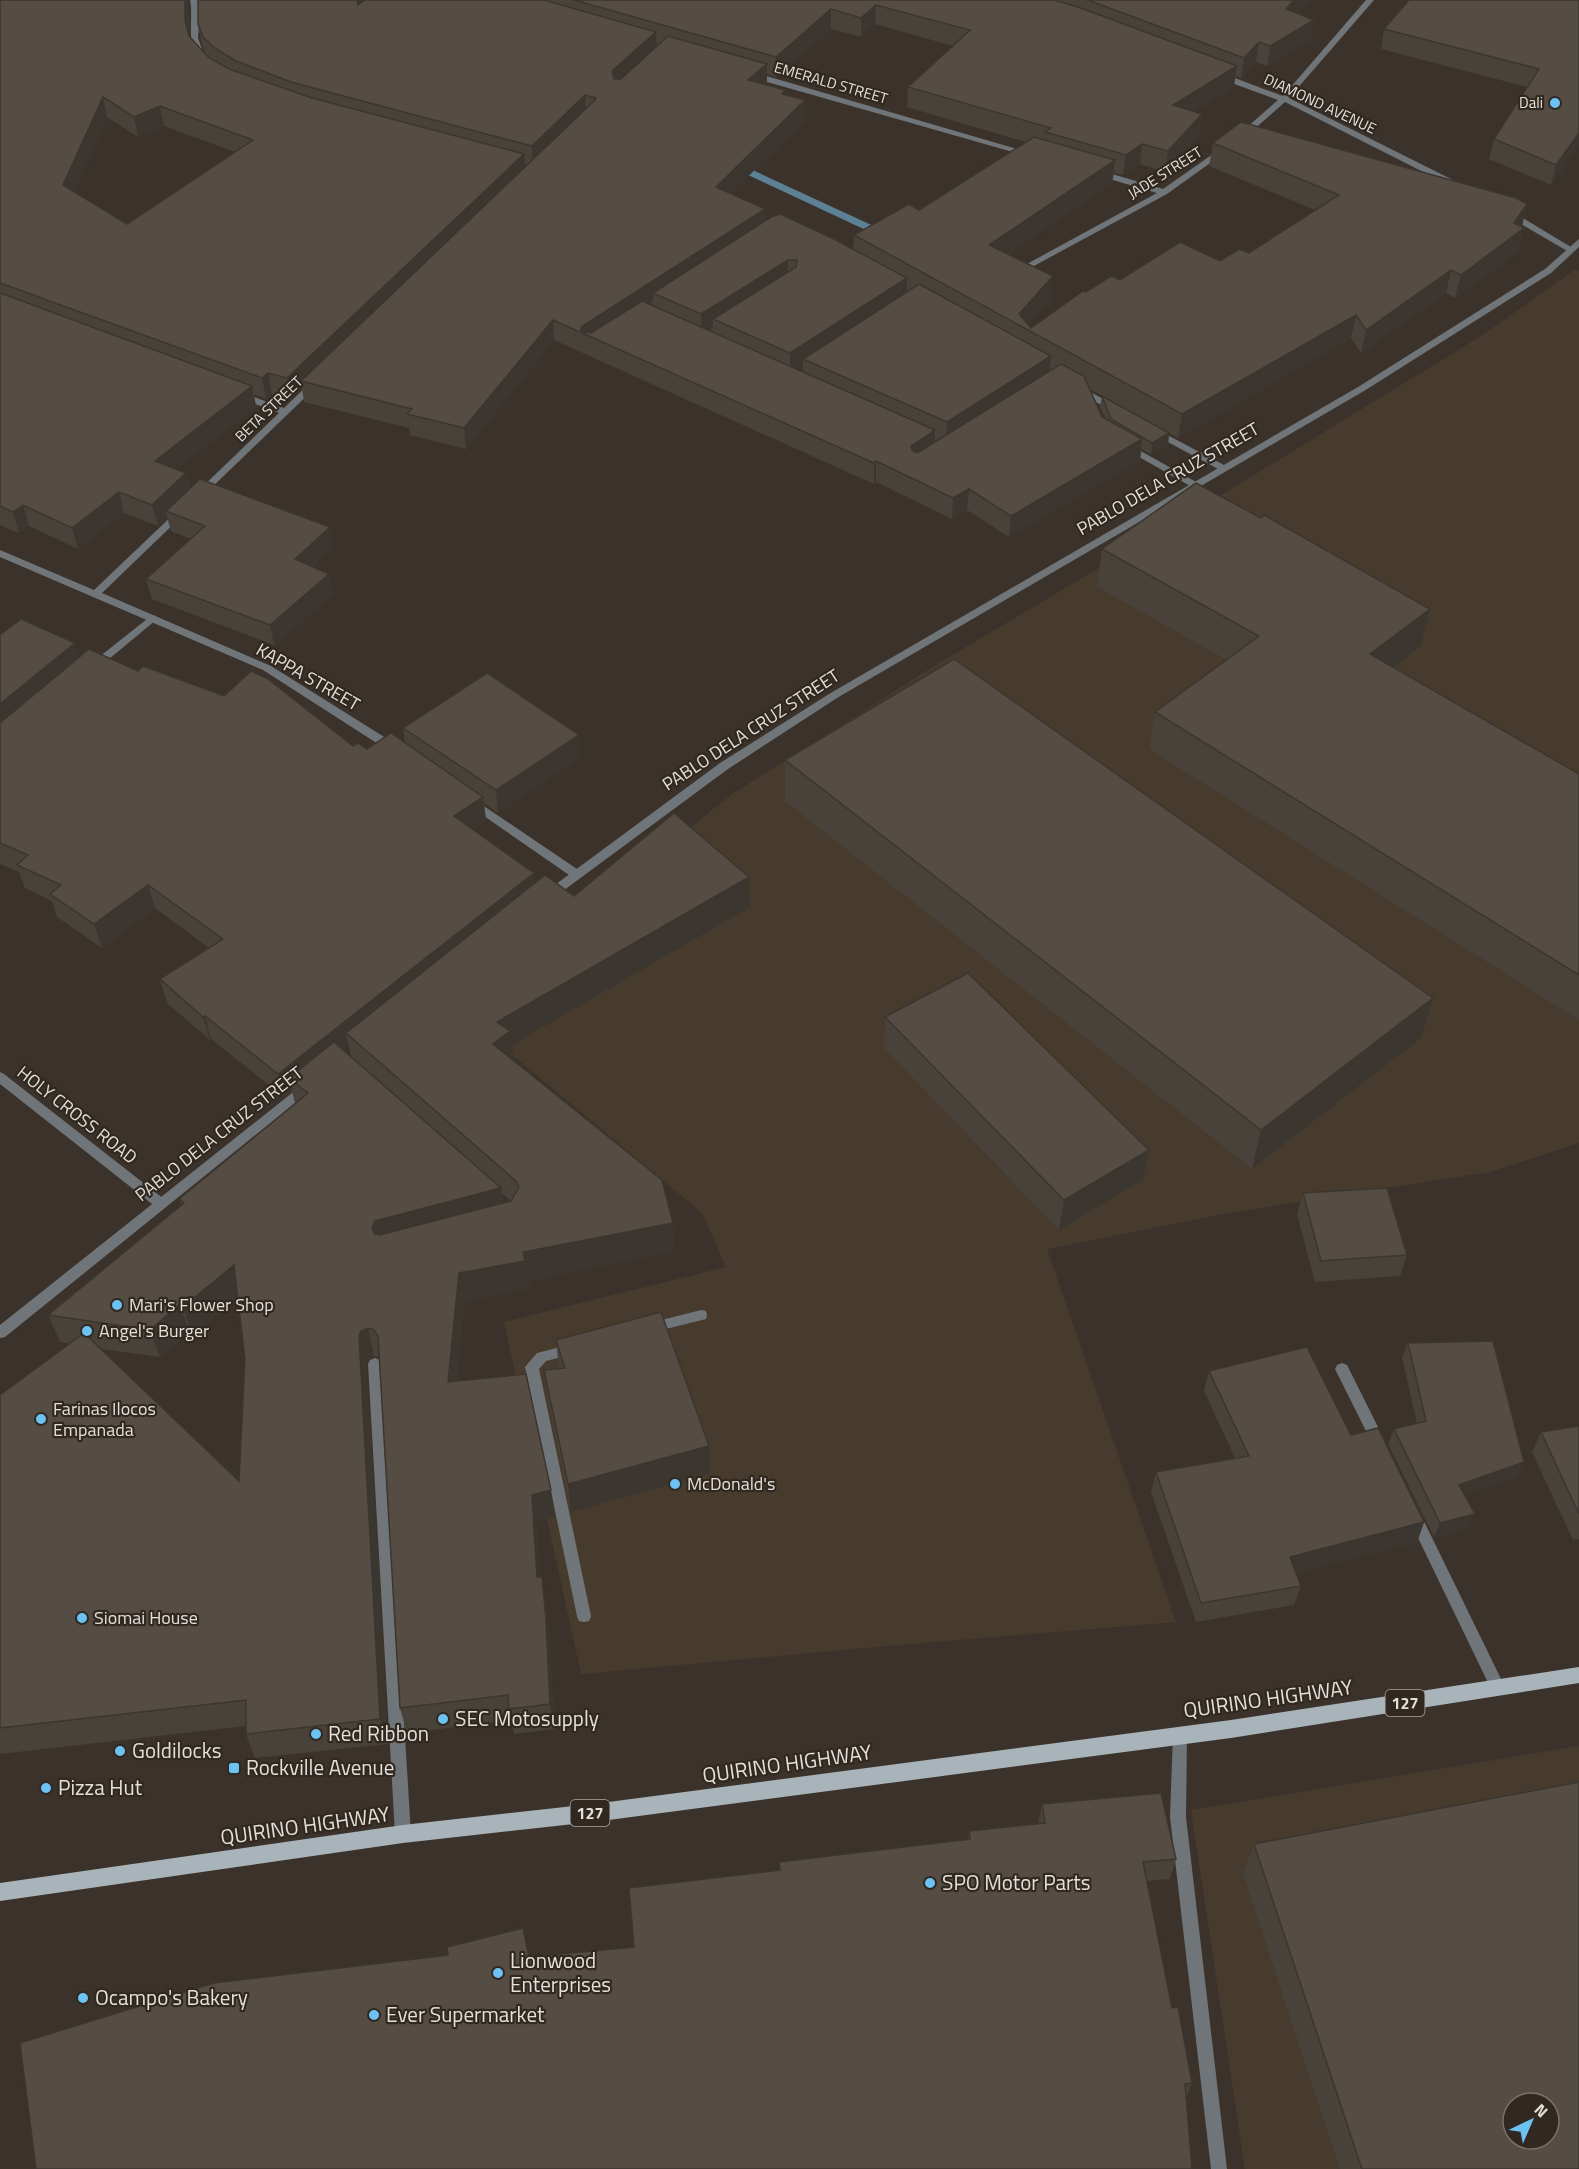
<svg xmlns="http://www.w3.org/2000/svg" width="1579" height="2169" viewBox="0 0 1579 2169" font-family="'Titillium Web',sans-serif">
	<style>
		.built { fill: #473b2d; fill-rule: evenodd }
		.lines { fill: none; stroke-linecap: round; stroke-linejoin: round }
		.stream { fill: #5c8194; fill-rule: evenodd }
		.service { fill: #6f7578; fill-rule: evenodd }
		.minor { fill: #6f7578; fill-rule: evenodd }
		.tertiary { fill: #6f7578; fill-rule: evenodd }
		.primary { fill: #a9b3ba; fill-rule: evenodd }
		.wall { fill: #49423a; fill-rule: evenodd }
		.shaded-wall { fill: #3c3630 }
		.building { fill: #554d44; stroke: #3c3630; stroke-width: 1.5; fill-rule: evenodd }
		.poi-dot { fill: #6cc3f3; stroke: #312921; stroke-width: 2 }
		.labels { text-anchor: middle; stroke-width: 4.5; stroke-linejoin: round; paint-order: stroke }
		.far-street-label { font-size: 15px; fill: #e4dfd9; stroke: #312921 }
		.far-poi-label { font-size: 15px; fill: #e4dfd9; stroke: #312921; text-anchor: end }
		.shield { fill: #312921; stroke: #aea8a2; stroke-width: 1.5 }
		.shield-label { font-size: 16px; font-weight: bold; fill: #e4dfd9 }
		.street-label { font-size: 18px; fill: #e4dfd9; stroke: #312921 }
		.poi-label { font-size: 18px; fill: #e4dfd9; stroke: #312921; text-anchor: start }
		.near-street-label { font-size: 21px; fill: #e4dfd9; stroke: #312921 }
		.near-poi-label { font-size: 21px; fill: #e4dfd9; stroke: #312921; text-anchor: start }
	</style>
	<rect width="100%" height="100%" fill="#3b332b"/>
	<g class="built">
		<polygon points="1576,269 1579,271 1579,1143 1490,1172 1223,1214 1047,1249 1176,1622 875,1647 581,1674 504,1322 726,1267 702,1213 458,1010 731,795 939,663 1205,505 1481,336"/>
		<path d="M1579 1746V2169H1245L1191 1810ZM1513 2103H1549V2139H1513Z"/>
	</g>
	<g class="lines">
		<polygon class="stream" points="733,161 893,235 895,237 889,241 885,239 729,166 729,162"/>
		<g class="service">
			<polygon points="152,615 156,616 156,620 97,669 89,669 88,667 89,665"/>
			<polygon points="701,1310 706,1311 707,1315 706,1319 650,1333 645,1332 643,1328 645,1324 650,1323"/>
			<polygon points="572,1344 577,1345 579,1349 577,1353 546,1361 539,1369 591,1616 589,1621 584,1622 579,1621 577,1616 525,1367 537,1353"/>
			<polygon points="375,1358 380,1360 382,1364 411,1834 408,1839 403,1841 398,1839 395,1834 368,1364 370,1360"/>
			<polygon points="1342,1363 1347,1365 1386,1443 1384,1447 1379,1449 1374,1447 1335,1369 1337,1365"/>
			<polygon points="1414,1509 1419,1511 1503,1683 1505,1688 1503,1693 1498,1695 1493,1693 1407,1515 1409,1511"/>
		</g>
		<g class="minor">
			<path d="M190 0H198L200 10 198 38 205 58 201 60C185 50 194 17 190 0Z"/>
			<polygon points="1366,0 1374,0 1289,98 1455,181 1455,185 1449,185 1285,102 1244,138 1237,136 1278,100 1218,78 1218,74 1224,74 1283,96"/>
			<polygon points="750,73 756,73 1034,154 1027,156 750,77"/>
			<polygon points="1220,149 1227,151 1167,194 1032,267 1025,265 1157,193 1096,175 1096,171 1102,171 1163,189"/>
			<polygon points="1507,212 1513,212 1576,250 1569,252 1507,216"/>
			<polygon points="314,381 317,382 317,386 204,495 198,495 198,491 279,413 237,397 237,393 243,393 284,408 311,382"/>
			<polygon points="1081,387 1118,407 1120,409 1115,412 1112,411 1078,392 1076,390"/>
			<polygon points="1154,428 1226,466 1228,468 1226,470 1220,470 1151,433 1149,431"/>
			<polygon points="1128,444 1198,483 1200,485 1195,488 1192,487 1125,449 1125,445"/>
			<polygon points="180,510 183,511 183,515 102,593 271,666 397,745 398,748 397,751 389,751 263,670 0,557 0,550 94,590 177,511"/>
			<polygon points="472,798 580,871 582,874 580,877 572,877 468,805 467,802"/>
			<polygon points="0,1072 4,1074 164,1199 166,1203 164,1207 156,1207 0,1084"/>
			<polygon points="1180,1727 1185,1729 1187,1734 1186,1817 1227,2169 1211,2169 1170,1817 1173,1734 1175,1729"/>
		</g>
		<g class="tertiary">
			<polygon points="1579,239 1579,247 1551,273 1364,391 837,698 728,769 552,899 544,899 542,896 544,893 720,763 829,694 1358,387 1545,269"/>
			<polygon points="306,1083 310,1085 312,1088 310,1091 5,1337 0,1338 0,1325 302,1085"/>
		</g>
		<polygon class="primary" points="1579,1667 1579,1683 1231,1738 601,1821 403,1843 0,1901 0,1883 403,1825 601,1803 1231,1720"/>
	</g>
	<g class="wall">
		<path d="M0 0H188L189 36 206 55 202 44 198 24 358 5 365 0H1309L1297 13 1314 20 1310 40 1267 66 1256 62 1241 78 1235 76 1234 86 1194 111 1200 134 1165 172 1140 164 1123 175 1114 173 1112 183 1008 254 1051 299 1028 325 1031 328 1086 292 1120 280 1220 261 1249 253 1315 210 1209 166 1213 143 1527 204 1522 226 1519 251 1455 298 1446 293 1361 353 1351 338 1178 438 1169 433 1168 444 1151 454 1141 449 1140 460 1009 537 967 510 952 519 876 482 874 484 554 340 466 449 410 435 409 428 304 402 302 388 290 399 272 394 266 399 254 394 256 407 176 469 186 473 190 488 330 527 333 547 312 567 333 594 274 645 152 599 146 579 191 539 171 531 167 517 158 526 124 513 78 549 29 526 19 533 0 525ZM875 24 953 46 908 87 907 107 1026 142 919 210 854 235 853 249 765 220 731 193 805 120V100L785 95 766 85 767 84V74L776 77 831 29 861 37ZM107 117 138 137 164 126 235 152 127 224 74 192ZM803 366V372L798 369ZM1090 389 1124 408 1102 396 1100 407 1105 418 1102 417Z"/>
		<polygon points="1579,0 1579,146 1551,185 1489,159 1494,139 1527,87 1381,49 1384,29"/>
		<polygon points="1102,549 1430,609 1421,646 1393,667 1579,774 1579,1020 1149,749 1155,712 1227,660 1097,587"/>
		<path d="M0 635 79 657 138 671 353 746 367 749 405 743 403 728 581 757 498 813 484 803 486 821 473 830 535 884 574 896 749 877 750 907 512 1045 514 1060 513 1061 674 1251 528 1281 529 1289 464 1301 456 1381 555 1517 536 1522 540 1577 546 1603 550 1645 554 1729 514 1734 511 1720 407 1733 400 1708 379 1357 374 1356 368 1359 366 1364 388 1744 255 1758 246 1734V1726L0 1754V1395L70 1344 60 1342 48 1315 181 1205 179 1199 295 1103 292 1091 284 1097 211 1039 210 1040 167 1003 160 979 209 948 155 908 102 948 57 917 52 901 25 888 19 872 0 864ZM349 1046 351 1056 344 1050ZM502 1193 511 1201 503 1203ZM237 1297 245 1359 239 1481 101 1349 160 1357 189 1332 192 1335Z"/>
		<polygon points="785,760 1421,1038 1252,1169 785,801"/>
		<polygon points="885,1017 1149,1150 1143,1180 1059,1230 884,1048"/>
		<polygon points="1303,1193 1407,1255 1400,1276 1315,1282 1297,1214"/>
		<polygon points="556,1340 709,1446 710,1474 571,1512 548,1399 544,1370 559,1368"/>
		<polygon points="1408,1343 1524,1462 1517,1477 1465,1495 1468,1529 1434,1537 1388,1444 1394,1429 1417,1423 1402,1358"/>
		<polygon points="1209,1371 1351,1435 1424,1522 1417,1542 1296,1573 1301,1586 1294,1605 1196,1622 1151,1492 1156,1472 1235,1458 1204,1391"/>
		<polygon points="1579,1426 1579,1539 1573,1540 1532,1452 1541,1432"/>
		<polygon points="1042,1804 1176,1859 1170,1879 1147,1881 1172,2008 1192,2083 1186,2098 529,1957 634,1947 779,1870 779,1862 968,1839 969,1831 1038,1824"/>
		<polygon points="1254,1844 1579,2169 1340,2169 1243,1874"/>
	</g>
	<g class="shaded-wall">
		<polygon points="185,0 188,0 189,40 185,21"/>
		<polygon points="1294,0 1309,0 1283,28 1286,9"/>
		<polygon points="876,5 875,24 861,37 861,18"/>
		<polygon points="831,9 831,29 776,77 776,57"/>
		<polygon points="1314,20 1310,40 1267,66 1270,46"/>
		<polygon points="656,32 657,52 613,91 612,71"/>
		<polygon points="1259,42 1256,62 1241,78 1244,58"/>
		<polygon points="767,64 767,84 748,100 748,80"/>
		<polygon points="1237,66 1234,86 1170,126 1173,105"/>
		<polygon points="585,95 586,115 533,166 532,146"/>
		<polygon points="103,97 107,117 68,206 63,185"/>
		<polygon points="805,100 805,120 717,207 716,187"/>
		<polygon points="160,106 164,126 138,137 134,117"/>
		<polygon points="1202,114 1200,134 1165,172 1168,151"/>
		<polygon points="1579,133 1579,146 1551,185 1556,165"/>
		<polygon points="1142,144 1140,164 1123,175 1126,155"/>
		<polygon points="524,154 526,174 301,381 302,388 290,399 287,378"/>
		<polygon points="1115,160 1112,183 988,268 989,245"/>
		<polygon points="1527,204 1522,227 1524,228 1519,251 1455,298 1461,275 1514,223"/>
		<polygon points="765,209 766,229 653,293 653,302 596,340 582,333 581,327"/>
		<polygon points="788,260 788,281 713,319 713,328 702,335 701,314"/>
		<polygon points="1451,270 1446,293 1361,353 1366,330"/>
		<polygon points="1053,276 1051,299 1025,329 1019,314"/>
		<polygon points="907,278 907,300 803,359 803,366 790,374 790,353"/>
		<polygon points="1356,315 1351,338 1178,438 1182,414"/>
		<polygon points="553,320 554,340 466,449 464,428"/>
		<polygon points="1051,356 1049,378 946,443 947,422"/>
		<polygon points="268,373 272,394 266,399 262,378"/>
		<polygon points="252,386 256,407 160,482 155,461"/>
		<polygon points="935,430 934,451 910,467 911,446"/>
		<polygon points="1169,433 1168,444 1151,454 1152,443"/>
		<polygon points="1142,439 1140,460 1009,537 1011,516"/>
		<polygon points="876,461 876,482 874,484 874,463"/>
		<polygon points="186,473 191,494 166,511 167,517 158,526 152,505"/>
		<polygon points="969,489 967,510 952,519 953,498"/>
		<polygon points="119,492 124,513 78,549 72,528"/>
		<polygon points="23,505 29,526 19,533 13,512"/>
		<polygon points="330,527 333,547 299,579 295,559"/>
		<polygon points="329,574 333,594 274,645 270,625"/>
		<polygon points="1430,609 1421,646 1362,691 1370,654"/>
		<polygon points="75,643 82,667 0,735 0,704"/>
		<polygon points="579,735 581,757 498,813 496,790"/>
		<polygon points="483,797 486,821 458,840 454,816"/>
		<polygon points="534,873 536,897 346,1033 349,1046 299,1085 289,1078 292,1091 284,1097 278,1074"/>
		<polygon points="749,877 750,907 512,1045 514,1060 497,1074 493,1044 497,1022"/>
		<polygon points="148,885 155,908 102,948 94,924"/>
		<polygon points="1433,998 1421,1038 1252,1169 1261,1130"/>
		<polygon points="205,1016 211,1039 210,1040 203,1017"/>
		<polygon points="1149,1150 1143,1180 1059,1230 1064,1200"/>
		<polygon points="501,1188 505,1217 381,1250 372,1229 375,1221"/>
		<polygon points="673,1223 674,1251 528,1281 529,1289 464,1301 453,1409 448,1382 459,1273 523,1252"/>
		<polygon points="234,1265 242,1293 192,1335 183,1307"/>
		<polygon points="180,1304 189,1332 160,1357 150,1330"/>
		<polygon points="368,1328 374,1356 368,1359 366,1364 388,1744 380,1719 359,1336 361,1331"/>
		<polygon points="709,1446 710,1474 571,1512 568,1484"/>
		<polygon points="1524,1462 1517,1477 1453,1499 1459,1485"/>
		<polygon points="551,1490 555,1517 536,1522 542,1603 537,1577 532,1495"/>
		<polygon points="1475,1514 1468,1529 1434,1537 1440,1523"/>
		<polygon points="1424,1522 1417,1542 1284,1576 1290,1557"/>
		<polygon points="542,1577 546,1603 550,1645 554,1729 550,1704"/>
	</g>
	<g class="building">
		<path d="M0 0H185V21L189 36 208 57 229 69 312 98 524 154 287 378 268 373 262 378 0 283ZM103 97 134 117 160 106 253 140 127 224 63 185Z"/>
		<polygon points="198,0 357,0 358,5 365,0 544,0 656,32 612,71 614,79 621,79 668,36 767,64 748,80 785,90 782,94 805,100 716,187 765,209 581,327 581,332 591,333 642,301 935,430 911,446 912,450 917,453 1061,364 1084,376 1102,417 1142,439 1011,516 969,489 953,498 876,461 874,463 553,320 464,428 407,414 412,409 301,381 595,100 596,98 585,95 532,146 291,82 236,61 216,49 203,37 198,24"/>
		<polygon points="574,0 1054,0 1078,7 1237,66 1173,105 1202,114 1168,151 1142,144 1126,155 1045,132 1051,128 908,87 970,30 876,5 861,18 831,9 776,57"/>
		<polygon points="1088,0 1294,0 1286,9 1314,20 1270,46 1259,42 1244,58"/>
		<polygon points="1409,0 1579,0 1579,133 1556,165 1494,139 1539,69 1384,29"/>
		<polygon points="1241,122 1516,198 1527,204 1514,223 1524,228 1461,275 1451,270 1366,330 1356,315 1182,414 854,235 909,204 919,210 1034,137 1115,160 989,245 1053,276 1019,314 1031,328 1083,291 1086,292 1111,276 1120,280 1180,242 1220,261 1239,249 1249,253 1339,195 1213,143"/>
		<polygon points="780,214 834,239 907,278 790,353 713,319 796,267 797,260 788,260 701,314 653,293 771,217"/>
		<polygon points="919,284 1051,356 947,422 803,359"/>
		<polygon points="0,293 252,386 155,461 186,473 152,505 119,492 72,528 23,505 13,512 0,506"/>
		<polygon points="1102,396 1169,433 1152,443 1111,419"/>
		<polygon points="200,479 330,527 295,559 329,574 270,625 146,579 205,526 166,511"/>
		<polygon points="1196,483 1261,518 1264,515 1430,609 1370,654 1579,774 1579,975 1155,712 1259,636 1102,549"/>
		<polygon points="21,619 75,643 0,704 0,635"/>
		<polygon points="89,649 138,671 143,666 224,696 251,671 268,679 353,746 358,743 367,749 391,733 483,797 454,816 534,873 278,1074 205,1016 203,1017 160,979 223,939 148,885 94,924 50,894 61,885 17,865 28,855 0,843 0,723"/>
		<polygon points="954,659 1433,998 1261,1130 785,760"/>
		<polygon points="487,673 579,735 496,790 403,728"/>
		<polygon points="674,813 749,877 497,1022 510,1031 493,1044 662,1180 673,1223 523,1252 525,1261 459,1273 448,1382 526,1374 551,1490 532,1495 537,1577 542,1577 546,1619 550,1704 509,1709 508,1695 400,1708 378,1336 374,1330 368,1328 361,1331 359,1336 380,1719 246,1734 246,1700 0,1728 0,1395 84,1333 239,1481 245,1359 234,1265 183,1307 180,1304 150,1330 48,1315 184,1203 179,1199 308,1093 289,1078 334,1042 501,1188 375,1221 372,1229 375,1234 380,1235 511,1201 519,1187 516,1181 346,1033 545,875 574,896"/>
		<polygon points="968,973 1149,1150 1064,1200 885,1017"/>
		<polygon points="1387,1188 1407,1255 1321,1261 1303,1193"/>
		<polygon points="661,1312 709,1446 568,1484 544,1370 565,1368 556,1340"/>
		<polygon points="1493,1341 1524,1462 1459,1485 1475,1514 1440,1523 1394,1429 1426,1421 1408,1343"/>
		<polygon points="1307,1347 1351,1435 1378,1428 1424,1522 1290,1557 1301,1586 1201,1603 1156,1472 1249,1456 1209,1371"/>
		<polygon points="1579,1426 1579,1514 1541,1432"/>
		<path d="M1579 1782V2169H1362L1254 1844ZM1513 2103H1549V2139H1513Z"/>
		<polygon points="1161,1793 1176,1859 1143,1862 1172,2008 1178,2007 1192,2083 1185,2084 1192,2169 36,2169 20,2043 214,1983 448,1955 447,1947 523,1928 529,1957 634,1947 629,1888 780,1870 779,1862 970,1839 969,1831 1045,1823 1042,1804"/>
	</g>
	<g class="poi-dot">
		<circle cx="1555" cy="103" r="6"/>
		<circle cx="117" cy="1305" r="6"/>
		<circle cx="87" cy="1331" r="6"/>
		<circle cx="41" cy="1419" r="6"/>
		<circle cx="675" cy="1484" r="6"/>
		<circle cx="82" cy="1618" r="6"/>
		<circle cx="443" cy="1719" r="6"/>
		<circle cx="316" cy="1734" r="6"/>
		<circle cx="120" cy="1751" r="6"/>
		<rect x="228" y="1762" width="12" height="12" rx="3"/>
		<circle cx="46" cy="1788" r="6"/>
		<circle cx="930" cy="1883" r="6"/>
		<circle cx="498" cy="1973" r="6"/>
		<circle cx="83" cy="1998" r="6"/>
		<circle cx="374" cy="2015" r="6"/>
	</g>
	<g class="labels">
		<g class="far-street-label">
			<text transform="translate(831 83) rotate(16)" y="5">EMERALD STREET</text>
			<text transform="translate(1320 104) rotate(25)" y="5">DIAMOND AVENUE</text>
			<text transform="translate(1165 173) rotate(-32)" y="5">JADE STREET</text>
			<text transform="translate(269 409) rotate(-44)" y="5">BETA STREET</text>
		</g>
		<g class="far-poi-label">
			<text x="1543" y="108">Dali</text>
		</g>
		<g class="shield">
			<rect x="1385.5" y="1690" width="39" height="26" rx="4.5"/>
			<rect x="570.5" y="1800" width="39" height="26" rx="4.5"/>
		</g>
		<g class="shield-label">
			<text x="1405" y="1709">127</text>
			<text x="590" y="1819">127</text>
		</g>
		<g class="street-label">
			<text transform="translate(1168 479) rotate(-30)" y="6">PABLO DELA CRUZ STREET</text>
			<text transform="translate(308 677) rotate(30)" y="6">KAPPA STREET</text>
			<text transform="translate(751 730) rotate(-33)" y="6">PABLO DELA CRUZ STREET</text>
			<text transform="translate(77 1115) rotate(38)" y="6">HOLY CROSS ROAD</text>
			<text transform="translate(219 1134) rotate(-38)" y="6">PABLO DELA CRUZ STREET</text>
		</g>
		<g class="poi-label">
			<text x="129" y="1311">Mari's Flower Shop</text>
			<text x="99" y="1337">Angel's Burger</text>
			<text x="53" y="1415">Farinas Ilocos<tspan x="53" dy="21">Empanada</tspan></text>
			<text x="687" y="1490">McDonald's</text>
			<text x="94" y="1624">Siomai House</text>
		</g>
		<g class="near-street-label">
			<text transform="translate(1268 1699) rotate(-8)" y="7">QUIRINO HIGHWAY</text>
			<text transform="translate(787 1764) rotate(-8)" y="7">QUIRINO HIGHWAY</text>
			<text transform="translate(305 1826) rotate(-8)" y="7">QUIRINO HIGHWAY</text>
		</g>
		<g class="near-poi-label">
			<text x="455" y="1726">SEC Motosupply</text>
			<text x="328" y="1741">Red Ribbon</text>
			<text x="132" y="1758">Goldilocks</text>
			<text x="246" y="1775">Rockville Avenue</text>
			<text x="58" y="1795">Pizza Hut</text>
			<text x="942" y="1890">SPO Motor Parts</text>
			<text x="510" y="1968">Lionwood<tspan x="510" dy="24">Enterprises</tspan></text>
			<text x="95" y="2005">Ocampo's Bakery</text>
			<text x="386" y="2022">Ever Supermarket</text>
		</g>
	</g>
	<g transform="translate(1531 2121) rotate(44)"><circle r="28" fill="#312921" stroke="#79726b" stroke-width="1.5"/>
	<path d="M0-4.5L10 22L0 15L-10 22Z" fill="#6cc3f3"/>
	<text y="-9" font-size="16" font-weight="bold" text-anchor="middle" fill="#e4dfd9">N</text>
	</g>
</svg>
